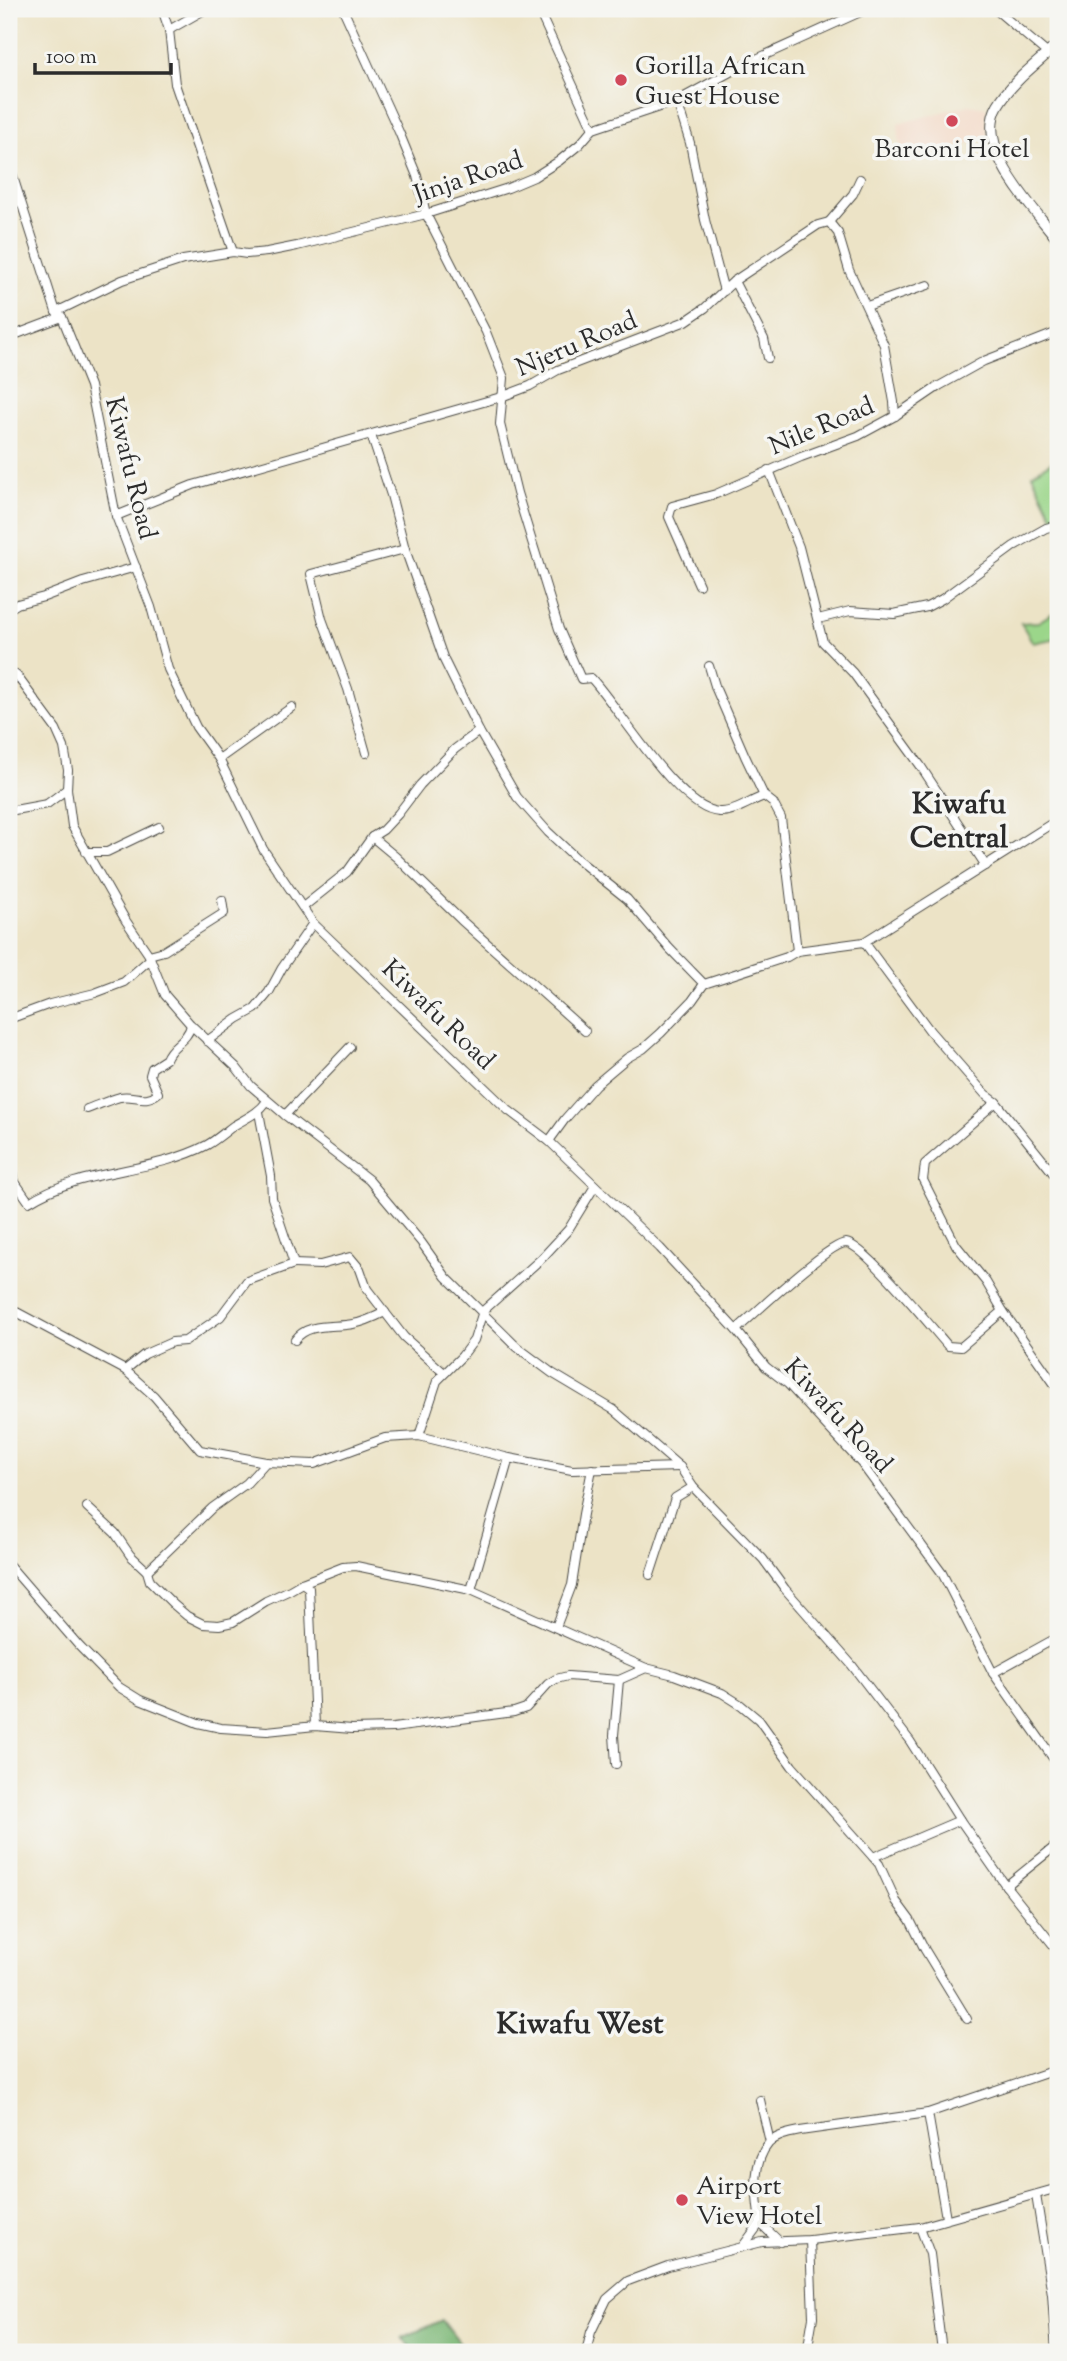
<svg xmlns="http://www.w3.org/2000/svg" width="1067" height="2361" viewBox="0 0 1067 2361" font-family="'Sorts Mill Goudy',serif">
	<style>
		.built { fill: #f3d4bf }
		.green { fill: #9bd68a; stroke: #63805a; stroke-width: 2 }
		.forest { fill: #7cb776; stroke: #547150; stroke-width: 2 }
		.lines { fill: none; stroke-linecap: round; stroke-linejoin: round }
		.minor-casing { stroke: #484742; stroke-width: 10 }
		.tertiary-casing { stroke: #484742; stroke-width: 12 }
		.minor { stroke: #fff; stroke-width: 8 }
		.tertiary { stroke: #fff; stroke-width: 10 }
		.poi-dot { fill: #d1495b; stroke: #f6f6f2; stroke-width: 2.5 }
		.labels { text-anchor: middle; stroke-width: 7; stroke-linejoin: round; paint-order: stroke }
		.poi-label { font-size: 26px; fill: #2b2b2b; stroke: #f6f6f2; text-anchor: start }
		.street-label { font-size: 26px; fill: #2b2b2b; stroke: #f6f6f2 }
		.quarter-label { font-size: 30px; font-weight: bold; fill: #2b2b2b; stroke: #f6f6f2 }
	</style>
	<rect width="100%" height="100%" fill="#f6f6f2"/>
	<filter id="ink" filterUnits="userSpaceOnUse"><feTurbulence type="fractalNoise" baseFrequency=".0143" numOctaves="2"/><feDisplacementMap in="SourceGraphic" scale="14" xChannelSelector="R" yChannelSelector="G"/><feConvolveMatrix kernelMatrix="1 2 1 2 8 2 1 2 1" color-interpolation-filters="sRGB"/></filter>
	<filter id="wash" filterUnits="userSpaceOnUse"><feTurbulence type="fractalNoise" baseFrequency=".00686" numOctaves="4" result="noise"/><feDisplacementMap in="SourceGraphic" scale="28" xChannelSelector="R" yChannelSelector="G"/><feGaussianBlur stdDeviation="1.57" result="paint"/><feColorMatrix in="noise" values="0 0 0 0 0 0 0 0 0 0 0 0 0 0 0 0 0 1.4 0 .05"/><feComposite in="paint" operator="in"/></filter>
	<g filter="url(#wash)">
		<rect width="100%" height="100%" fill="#ece3c6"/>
		<polygon class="built" points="969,105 986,108 987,137 906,164 900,148 898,124"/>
		<g class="green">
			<polygon points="1058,458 1058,527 1032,474"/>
			<polygon points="1058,610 1058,638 1033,643 1021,623 1038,622"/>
		</g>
		<polygon class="forest" points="442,2320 466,2352 417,2352 402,2338"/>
	</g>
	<g filter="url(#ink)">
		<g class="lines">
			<g class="minor-casing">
				<g id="minor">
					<polyline points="162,9 169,30 175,84 233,252"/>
					<path d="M343 9 399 132 417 176 426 214 486 332 504 378 500 424 517 493 559 629 581 679 591 678C619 707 678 810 719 812 734 813 750 801 764 796"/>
					<polyline points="538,9 593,129"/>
					<polyline points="995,9 1048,54"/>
					<polyline points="169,30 206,9"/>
					<polyline points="677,101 690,143 705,220 724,291"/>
					<polyline points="9,164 56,312 62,317 90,386 116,516 151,607 168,669 196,727 219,759 263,849 313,923 508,1110 549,1141 660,1248 736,1330 766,1367 788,1384 861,1463 942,1573 993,1673 1058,1765"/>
					<polyline points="9,212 19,196"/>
					<polyline points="829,222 853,194 860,179"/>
					<polyline points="734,281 764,339 768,358"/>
					<polyline points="867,306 928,285"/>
					<polyline points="56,312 122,280 183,260 233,252 247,254 267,252 297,246 426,214 508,188 534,177 559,161 580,144 593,129 677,101 743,65 867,9"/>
					<polyline points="9,337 62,317"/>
					<polyline points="371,435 391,495 405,549 444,660 479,731 517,797 548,832 577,859 627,899 669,948 704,984"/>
					<polyline points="769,470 799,547 823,642 853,673 920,765 986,866"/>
					<polyline points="116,516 193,485 501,397 530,386 558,370 686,321 705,308 734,281 818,225 829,222 838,233 849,270 884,345 894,402 895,416"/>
					<polyline points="699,585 669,517 672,506 716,494 801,457 858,436 895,416 939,386 984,361 1058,332"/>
					<polyline points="9,609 17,604 44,597 83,582 136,567"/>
					<polyline points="818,619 850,611 894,614 927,607 942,599 1014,546 1046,528 1058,525"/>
					<polyline points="709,666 716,689 745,756 764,796 773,803 781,818 797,951"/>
					<polyline points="9,670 17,676 56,729 64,747 68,770 67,789 72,826 126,921 149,955 165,995 191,1025 236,1067 251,1086 285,1115 369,1180 421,1242 446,1277 517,1347 552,1373 614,1410 680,1467 693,1487 763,1559 785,1589 851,1664 910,1741 960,1820 1006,1886 1058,1951"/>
					<polyline points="366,753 348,689 322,619 311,574 405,549"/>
					<polyline points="219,759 292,707"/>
					<polyline points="9,811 47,804 67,789"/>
					<polyline points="372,837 396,857 461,920 585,1031"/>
					<polyline points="86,852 107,852 159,827"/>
					<polyline points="303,907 347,872 372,837 383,830 398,814 420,785 455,749 479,731"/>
					<polyline points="864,942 930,1031 985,1094 996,1102 1058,1179"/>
					<polyline points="149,955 164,951 224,913 222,900"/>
					<polyline points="9,1019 50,1004 95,993 124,982 150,959"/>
					<polyline points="207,1041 237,1019 255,1009 269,992 282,968 313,923"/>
					<polyline points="996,1102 925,1164 923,1180 956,1245 986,1282 1003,1311 1058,1389"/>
					<path d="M87 1109C98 1105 109 1100 120 1097 134 1094 145 1104 158 1093L150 1075 152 1068 166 1059C171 1044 188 1041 191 1025"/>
					<polyline points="285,1115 350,1047"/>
					<polyline points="549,1141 565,1119 595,1085 627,1058 643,1049 661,1033 692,1001 704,984 787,957 797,951 864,942 1051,824 1058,822"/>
					<path d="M9 1155 15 1182 29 1202C82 1168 152 1174 207 1145 216 1140 225 1132 233 1126 246 1118 258 1114 267 1101"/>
					<polyline points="294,1264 320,1265 350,1257 360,1269 367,1289 404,1337 444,1373"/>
					<polyline points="9,1308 125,1370 154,1396 200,1450 266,1462"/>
					<path d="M736 1330C752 1316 829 1243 846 1243 864 1244 933 1329 948 1346L961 1347 1003 1311"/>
					<path d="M295 1340C308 1322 334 1328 353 1324 365 1322 375 1317 385 1312"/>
					<polyline points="125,1370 145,1354 172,1342 185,1341 220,1317 247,1281 294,1264 272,1198 271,1176 259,1112"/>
					<polyline points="419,1436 437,1381 462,1356 474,1340 483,1311 542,1258 568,1230 595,1186"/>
					<polyline points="87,1507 115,1533 130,1555 147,1571 150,1581 173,1604 187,1616 203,1624 219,1625 233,1622 266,1601 290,1590 302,1583 343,1567 356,1566 471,1590 646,1668 674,1675 722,1693 741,1705 759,1720 792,1766 873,1857 960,1820"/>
					<polyline points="9,1565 79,1646 119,1687 140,1700 198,1723 221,1728 267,1731 315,1726 352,1729 393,1728 514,1712 526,1708 548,1684 556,1679 568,1676 619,1680 646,1668"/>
					<polyline points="147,1571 212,1508 247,1483 266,1462 314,1464 385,1438 419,1436 509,1458 572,1470 680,1467"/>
					<polyline points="650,1575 675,1498 693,1487"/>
					<polyline points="302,1583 309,1588 315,1726"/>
					<polyline points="471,1590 509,1458"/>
					<polyline points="556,1627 572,1585 583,1514 592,1469"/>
					<polyline points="993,1673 1058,1637"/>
					<polyline points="616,1764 614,1735 619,1680"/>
					<polyline points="873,1857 879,1864 896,1901 910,1920 925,1950 967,2019"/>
					<polyline points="1006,1886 1058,1844"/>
					<polyline points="760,2100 770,2142"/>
					<polyline points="928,2113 946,2218"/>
					<polyline points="1036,2195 1052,2294 1056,2352"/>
					<polyline points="920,2227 930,2254 942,2352"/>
					<path d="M780 2242 760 2223C757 2197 750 2165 769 2143 777 2135 790 2133 800 2131L928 2113 1058 2069"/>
					<polyline points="743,2246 760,2223"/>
					<polyline points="586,2352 591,2332 607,2299 628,2281 668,2266 762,2242 810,2240 920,2227 1058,2188"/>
					<polyline points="807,2352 813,2317 810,2240"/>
				</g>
			</g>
			<g class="tertiary-casing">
				<path id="tertiary" d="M1058 44C1038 63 1012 81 998 105 973 148 1034 208 1058 240"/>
			</g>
			<use href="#minor" class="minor"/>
			<use href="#tertiary" class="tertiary"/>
		</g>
	</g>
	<g class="poi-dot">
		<circle cx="621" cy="80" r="7"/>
		<circle cx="952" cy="121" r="7"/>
		<circle cx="682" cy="2200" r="7"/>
	</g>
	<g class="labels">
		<g class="poi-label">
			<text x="635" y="74">Gorilla African<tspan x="635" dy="30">Guest House</tspan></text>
			<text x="952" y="157" text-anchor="middle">Barconi Hotel</text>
			<text x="696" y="2194">Airport<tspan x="696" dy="30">View Hotel</tspan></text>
		</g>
		<g class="street-label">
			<text transform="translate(468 176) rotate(-19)" y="9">Jinja Road</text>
			<text transform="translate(576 343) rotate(-23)" y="9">Njeru Road</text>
			<text transform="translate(821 425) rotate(-23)" y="9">Nile Road</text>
			<text transform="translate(132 468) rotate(76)" y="9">Kiwafu Road</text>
			<text transform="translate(439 1014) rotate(44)" y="9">Kiwafu Road</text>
			<text transform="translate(839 1415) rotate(47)" y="9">Kiwafu Road</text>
		</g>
		<g class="quarter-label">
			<text x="959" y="813">Kiwafu<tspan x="959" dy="34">Central</tspan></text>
			<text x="580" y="2033">Kiwafu West</text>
		</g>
	</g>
	<rect width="1067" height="2361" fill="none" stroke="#f6f6f2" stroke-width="35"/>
	<path d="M35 63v10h136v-10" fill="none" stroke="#2b2b2b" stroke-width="3.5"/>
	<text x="46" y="63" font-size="21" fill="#2b2b2b" stroke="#f6f6f2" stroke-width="5" paint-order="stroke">100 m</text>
</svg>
